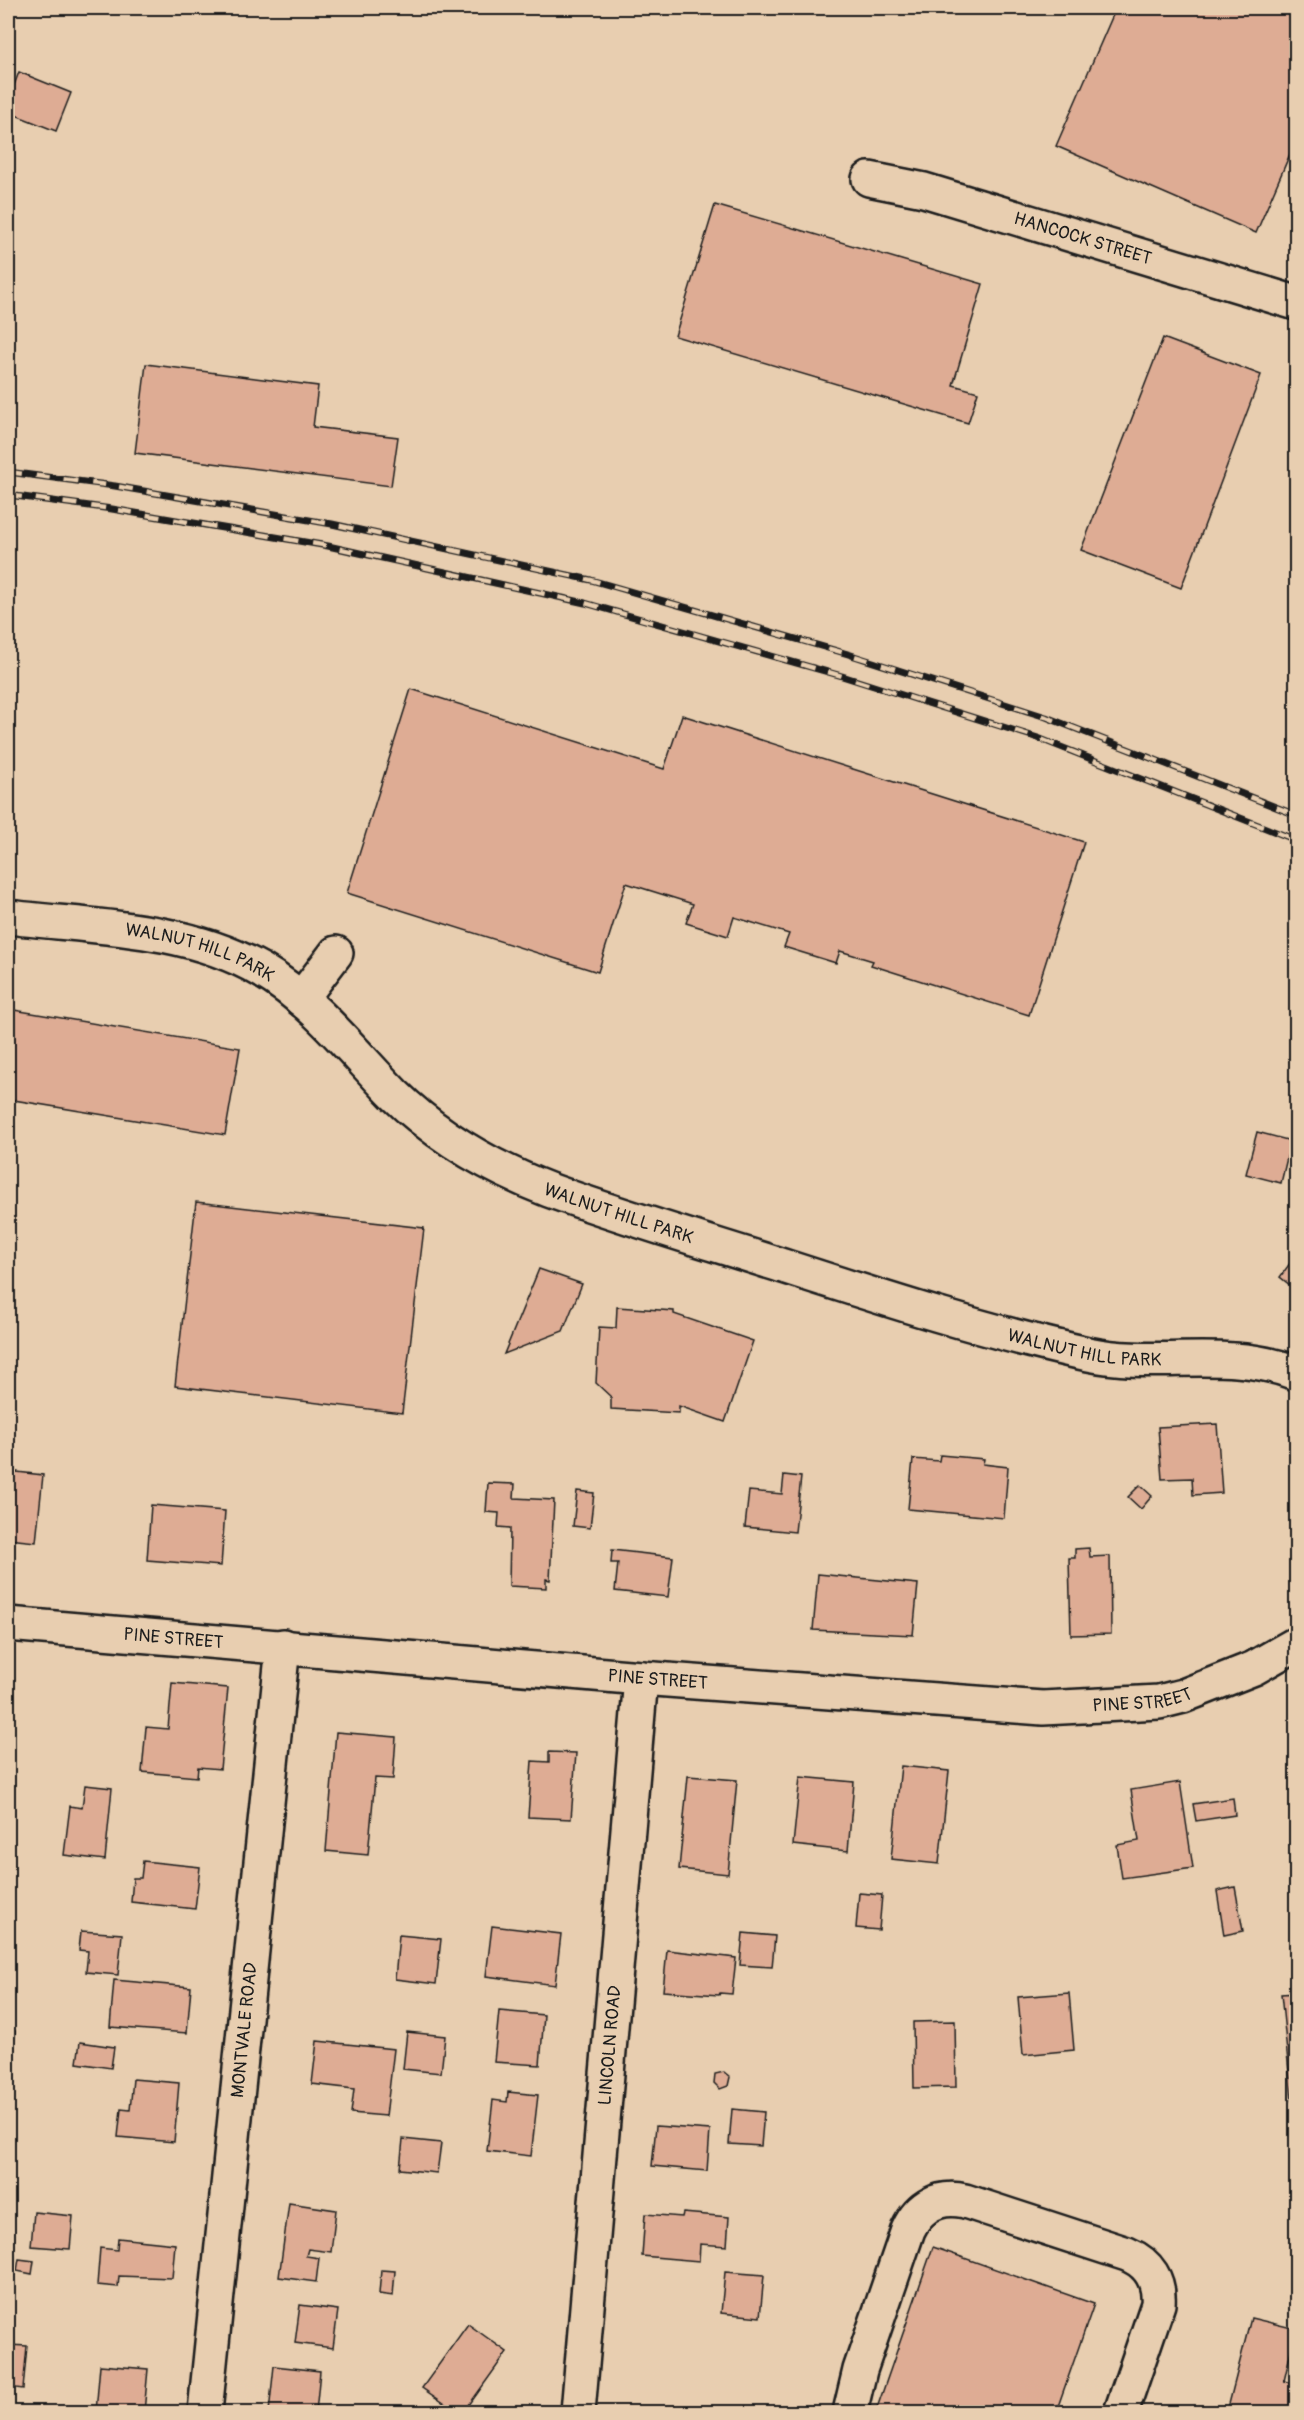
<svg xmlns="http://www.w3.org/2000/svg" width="1304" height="2420" viewBox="0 0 1304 2420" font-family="Pangolin,sans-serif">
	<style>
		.building { fill: #deac94; stroke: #1c1c1c; stroke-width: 1.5 }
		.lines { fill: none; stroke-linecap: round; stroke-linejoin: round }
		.minor-casing { stroke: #1c1c1c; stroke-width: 38 }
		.minor { stroke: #e8ceb0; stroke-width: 33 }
		.rail-casing { stroke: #1c1c1c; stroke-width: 7 }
		.rail { stroke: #e8ceb0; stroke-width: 4.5; stroke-dasharray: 14; stroke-linecap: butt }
		.labels { text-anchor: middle; stroke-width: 4.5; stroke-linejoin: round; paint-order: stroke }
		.street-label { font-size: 18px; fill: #1c1c1c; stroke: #e8ceb0 }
	</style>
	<rect width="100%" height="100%" fill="#e8ceb0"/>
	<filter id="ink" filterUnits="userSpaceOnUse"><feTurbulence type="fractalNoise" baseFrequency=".0167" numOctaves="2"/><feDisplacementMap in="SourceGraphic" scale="12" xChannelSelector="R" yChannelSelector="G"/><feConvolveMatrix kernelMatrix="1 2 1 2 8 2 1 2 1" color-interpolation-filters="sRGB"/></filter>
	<g filter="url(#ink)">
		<g class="building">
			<polygon points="1116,8 1296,8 1296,140 1256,233 1056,146"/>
			<polygon points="19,72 71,93 56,131 8,112 8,101"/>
			<polygon points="715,205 983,284 953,385 978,392 968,423 675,336"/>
			<polygon points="1163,338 1261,375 1181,588 1081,550"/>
			<polygon points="146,364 318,386 313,427 398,437 391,486 135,453"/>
			<polygon points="411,689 664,769 682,715 1084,842 1029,1015 871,965 873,961 840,951 836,963 784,947 789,934 734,917 728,936 686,923 693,904 626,883 598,972 347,893"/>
			<polygon points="8,730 12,730 8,757"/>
			<polygon points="8,1009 240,1048 225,1135 8,1099"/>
			<polygon points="1257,1132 1291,1141 1281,1183 1246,1174"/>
			<polygon points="196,1202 424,1228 402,1413 175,1386"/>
			<polygon points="1296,1255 1296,1290 1280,1277"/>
			<polygon points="539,1269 582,1284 563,1331 504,1354"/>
			<polygon points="617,1307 674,1311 674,1314 753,1341 725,1422 679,1406 679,1413 611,1409 611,1397 596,1383 599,1327 616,1328"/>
			<polygon points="1217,1424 1222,1493 1193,1495 1192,1478 1162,1479 1158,1427"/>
			<polygon points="940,1455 984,1459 983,1464 1008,1467 1004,1518 908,1509 913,1459 939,1461"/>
			<polygon points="8,1471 43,1475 36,1542 8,1539"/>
			<polygon points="784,1475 801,1477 795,1532 745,1527 749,1491 782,1494"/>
			<polygon points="488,1483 515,1484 514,1498 554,1500 550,1580 546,1579 546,1588 509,1586 510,1528 498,1527 499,1513 486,1512"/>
			<polygon points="1140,1485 1152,1496 1141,1509 1128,1497"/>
			<polygon points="577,1491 594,1493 590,1528 573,1526"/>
			<polygon points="151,1505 225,1511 221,1566 147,1560"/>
			<polygon points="1089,1548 1090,1557 1110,1556 1111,1634 1071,1635 1069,1558 1075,1558 1075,1549"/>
			<polygon points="612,1550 673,1557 668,1597 615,1591 618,1563 611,1563"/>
			<polygon points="818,1574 918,1584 913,1635 813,1630"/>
			<polygon points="172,1683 228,1688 220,1769 198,1767 197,1777 142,1772 146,1727 168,1729"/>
			<polygon points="336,1732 396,1737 393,1779 375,1778 368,1855 326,1851"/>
			<polygon points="549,1752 576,1753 571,1819 528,1817 532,1761 549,1762"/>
			<polygon points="901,1766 949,1771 939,1864 891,1859"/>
			<polygon points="688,1776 737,1780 728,1874 679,1869"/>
			<polygon points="800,1777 854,1782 848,1851 793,1845"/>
			<polygon points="1180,1782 1193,1868 1122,1878 1117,1845 1139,1841 1131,1790"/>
			<polygon points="85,1785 112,1788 105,1860 64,1855 70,1806 82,1808"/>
			<polygon points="1233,1798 1235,1815 1196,1821 1193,1804"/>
			<polygon points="143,1861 200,1867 195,1909 131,1902 133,1878 141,1878"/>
			<polygon points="1235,1887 1243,1931 1224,1935 1217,1891"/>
			<polygon points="859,1893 882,1895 879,1930 856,1928"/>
			<polygon points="492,1926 561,1934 555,1985 486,1976"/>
			<polygon points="81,1931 122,1934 118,1975 86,1972 88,1951 79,1950"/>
			<polygon points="743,1933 775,1936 772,1967 740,1965"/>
			<polygon points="399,1935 441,1939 436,1984 395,1979"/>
			<polygon points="667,1950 736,1958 732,1994 720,1993 719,1995 663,1991"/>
			<polygon points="114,1980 191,1987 187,2033 110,2027"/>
			<polygon points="1069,1993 1074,2050 1023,2055 1018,1997"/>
			<polygon points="1296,1993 1296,2101 1292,2101 1281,1994"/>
			<polygon points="499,2011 544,2015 540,2065 494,2062"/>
			<polygon points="955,2021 956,2087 914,2088 913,2022"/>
			<polygon points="8,2031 15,2031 12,2072 8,2072"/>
			<polygon points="407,2032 445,2036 441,2073 403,2069"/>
			<polygon points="317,2041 394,2049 386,2116 351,2113 354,2089 312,2084"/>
			<polygon points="80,2042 114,2047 111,2068 77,2063"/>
			<polygon points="724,2072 730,2077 728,2086 720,2089 714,2083 715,2074"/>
			<polygon points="133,2079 179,2083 174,2142 118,2137 121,2109 130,2110"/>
			<polygon points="508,2092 538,2095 531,2156 487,2151 493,2100 507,2102"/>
			<polygon points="732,2109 764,2112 761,2146 729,2144"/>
			<polygon points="656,2126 710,2130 707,2171 652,2166"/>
			<polygon points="403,2139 441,2143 437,2173 400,2169"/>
			<polygon points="289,2203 336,2210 331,2252 308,2249 306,2256 319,2258 316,2282 279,2277"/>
			<polygon points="34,2212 73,2216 70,2249 31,2246"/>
			<polygon points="683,2213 729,2217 727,2246 700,2244 699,2261 642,2256 645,2214 682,2217"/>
			<polygon points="118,2238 175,2244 172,2278 119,2276 118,2287 97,2285 100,2248 117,2250"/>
			<polygon points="933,2247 1094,2304 1056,2412 876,2411"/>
			<polygon points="19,2259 34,2261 32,2274 17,2271"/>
			<polygon points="381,2270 395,2271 393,2296 379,2294"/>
			<polygon points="725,2272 764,2275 760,2317 721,2313"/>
			<polygon points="300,2305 338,2310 333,2348 295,2343"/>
			<polygon points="1251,2318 1296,2329 1284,2381 1296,2384 1296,2412 1227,2412"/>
			<polygon points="468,2324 507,2352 464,2412 457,2412 422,2388"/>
			<polygon points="8,2345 27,2346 23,2389 8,2387 8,2392"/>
			<polygon points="100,2365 148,2369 144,2412 96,2412"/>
			<polygon points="274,2366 320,2371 316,2412 269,2412"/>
		</g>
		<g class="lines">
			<g class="minor-casing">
				<g id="minor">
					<path id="s1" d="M869 179 924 190 1296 303"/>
					<path id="s2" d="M8 917C91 927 186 926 261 970 314 1001 352 1051 394 1094 438 1137 492 1168 549 1190 623 1217 701 1240 777 1264 879 1297 983 1331 1088 1354 1159 1369 1226 1346 1296 1373"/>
					<polyline points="301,999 336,953"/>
					<path id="s3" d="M8 1624 641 1678 1043 1708 1159 1702 1183 1696 1254 1668 1296 1644"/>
					<path id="s4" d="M205 2412 283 1646"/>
					<path id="s5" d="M578 2412 641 1678"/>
					<path d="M850 2412 860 2370 908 2230C919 2206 939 2195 965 2201L1127 2254C1149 2263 1160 2281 1158 2304L1121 2412"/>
				</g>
			</g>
			<use href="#minor" class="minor"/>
			<g class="rail-casing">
				<g id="rail">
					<polyline points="8,472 115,486 332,524 591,580 848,654 1046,717 1296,815"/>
					<polyline points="8,495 112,509 328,546 585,603 842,676 1038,738 1296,840"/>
				</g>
			</g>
			<use href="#rail" class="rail"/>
		</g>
	</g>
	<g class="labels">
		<g class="street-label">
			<text dy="6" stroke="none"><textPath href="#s1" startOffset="222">HANCOCK STREET</textPath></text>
			<text dy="6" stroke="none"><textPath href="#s2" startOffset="196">WALNUT HILL PARK</textPath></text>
			<text dy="6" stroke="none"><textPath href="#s2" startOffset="700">WALNUT HILL PARK</textPath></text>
			<text dy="6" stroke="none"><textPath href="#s2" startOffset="1186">WALNUT HILL PARK</textPath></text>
			<text dy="6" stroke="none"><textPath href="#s3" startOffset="166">PINE STREET</textPath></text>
			<text dy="6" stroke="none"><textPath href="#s3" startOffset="652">PINE STREET</textPath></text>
			<text dy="6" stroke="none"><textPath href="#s3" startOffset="1138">PINE STREET</textPath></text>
			<text dy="6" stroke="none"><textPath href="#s4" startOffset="384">MONTVALE ROAD</textPath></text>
			<text dy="6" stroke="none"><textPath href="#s5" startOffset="368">LINCOLN ROAD</textPath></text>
		</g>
	</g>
	<rect width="1304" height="2420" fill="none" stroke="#e8ceb0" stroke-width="30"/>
	<rect x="15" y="15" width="1274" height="2390" fill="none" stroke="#1c1c1c" stroke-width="2" filter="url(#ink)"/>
</svg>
